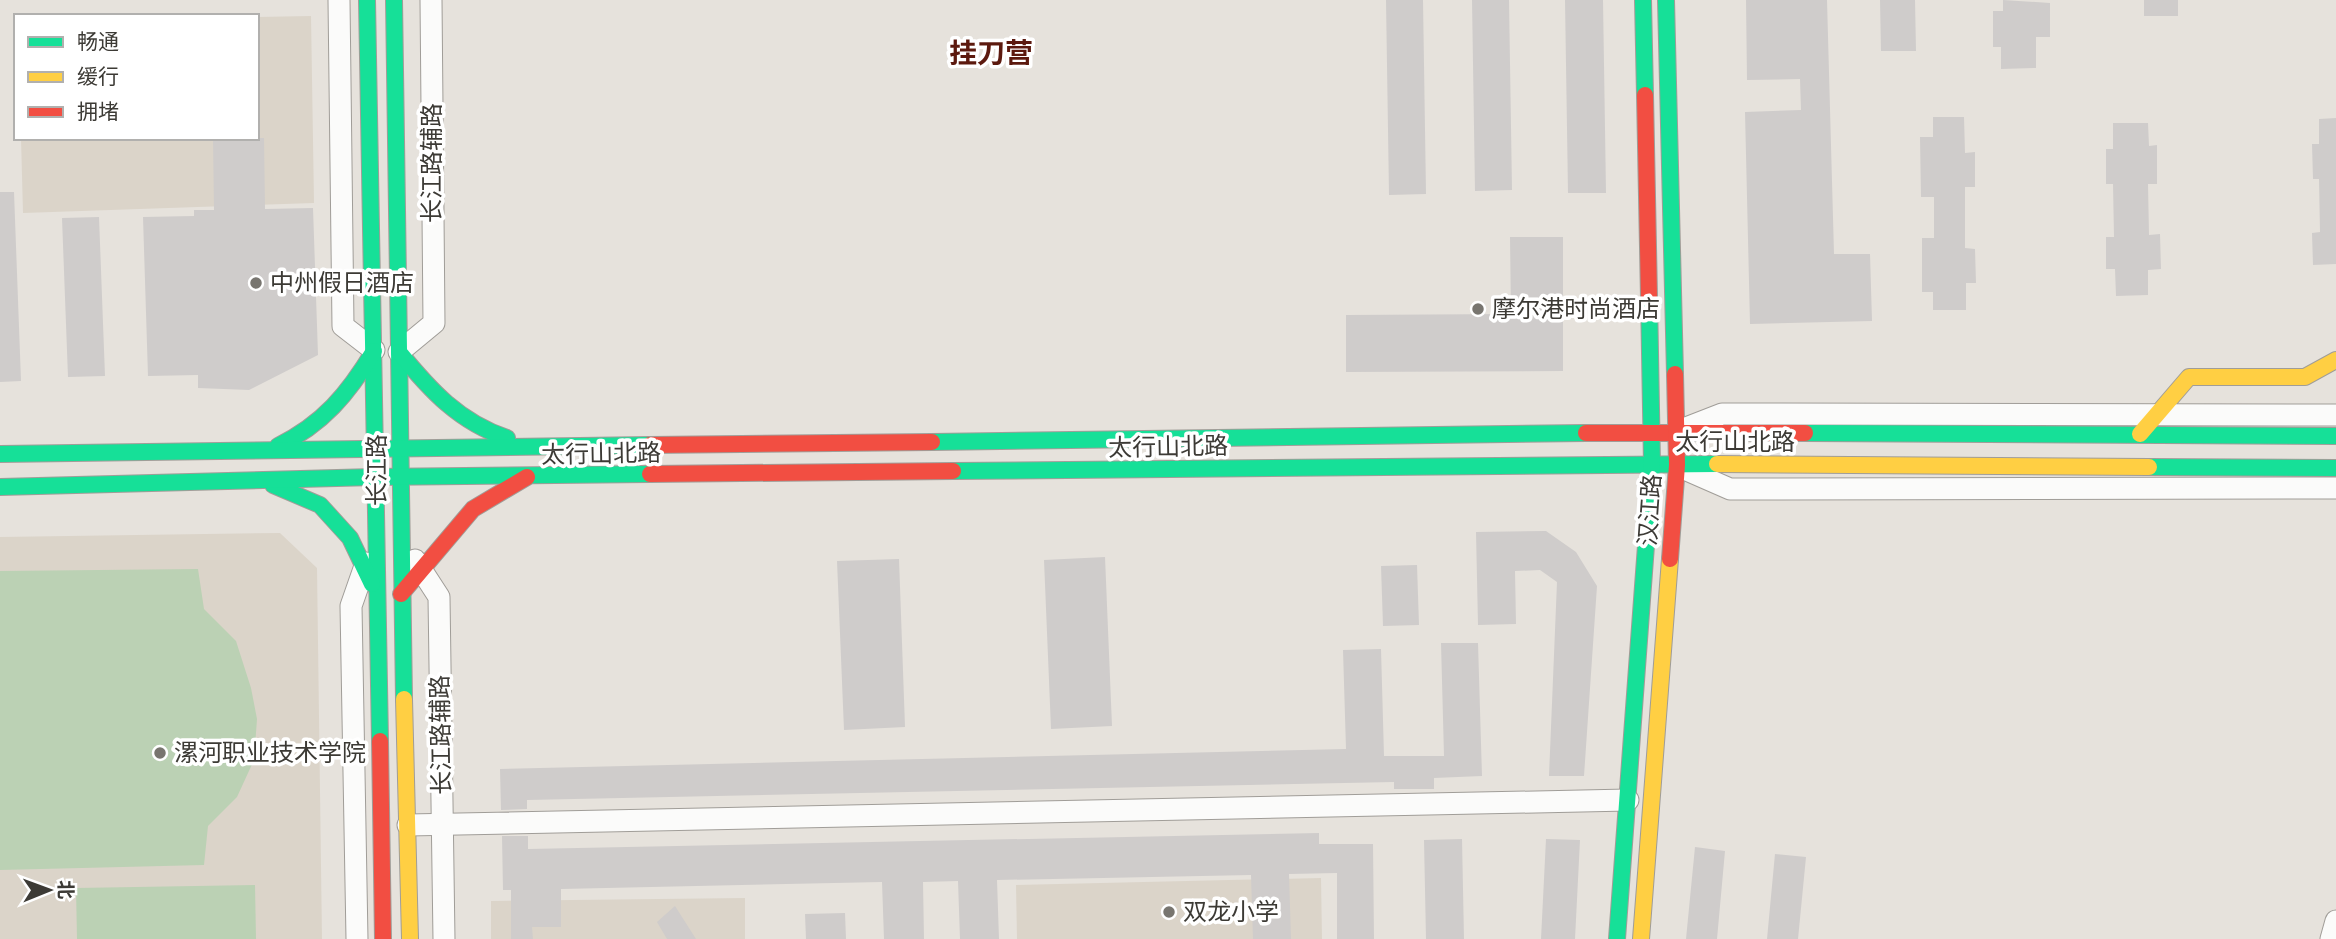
<svg xmlns="http://www.w3.org/2000/svg" width="2336" height="939" viewBox="0 0 2336 939" font-family="'IBM Plex Serif','Noto Sans SC',serif">
	<style>
		.built { fill: #dbd4c9 }
		.green { fill: #bbd1b4 }
		.building { fill: #cfcccb }
		.lines { fill: none; stroke-linecap: round; stroke-linejoin: round }
		.street-casing { stroke: #a09d98; stroke-width: 23 }
		.fast-casing { stroke: #a09d98; stroke-width: 18 }
		.slow-casing { stroke: #a09d98; stroke-width: 18 }
		.jam-casing { stroke: #a09d98; stroke-width: 18 }
		.street { stroke: #fbfbfa; stroke-width: 21 }
		.fast { stroke: #16e098; stroke-width: 16 }
		.slow { stroke: #ffcf43; stroke-width: 16 }
		.jam { stroke: #f24e42; stroke-width: 16 }
		.poi-dot { fill: #78756f; stroke: #fff; stroke-width: 2.5 }
		.labels { text-anchor: middle; stroke-width: 7; stroke-linejoin: round; paint-order: stroke }
		.street-label { font-size: 24px; fill: #3c3a35; stroke: #fff }
		.poi-label { font-size: 24px; fill: #3c3a35; stroke: #fff; text-anchor: start }
		.quarter-label { font-size: 28px; font-weight: bold; fill: #5c190e; stroke: #fff }
	</style>
	<rect width="100%" height="100%" fill="#e6e2dc"/>
	<g class="built">
		<polygon points="311,16 314,203 23,213 21,138 257,138 257,17"/>
		<polygon points="280,533 317,568 322,939 0,939 0,537"/>
		<polygon points="1321,878 1322,939 1017,939 1016,885"/>
		<polygon points="745,898 745,939 491,939 491,901"/>
	</g>
	<g class="green">
		<polygon points="198,569 204,609 236,641 251,688 257,719 254,760 237,797 208,826 204,865 0,870 0,571"/>
		<polygon points="255,885 256,939 77,939 76,888"/>
	</g>
	<g class="building">
		<polygon points="1386,0 1423,0 1426,194 1389,195"/>
		<polygon points="1472,0 1509,0 1512,190 1475,191"/>
		<polygon points="1565,0 1603,0 1606,193 1568,193"/>
		<polygon points="1746,0 1827,0 1834,254 1870,254 1872,321 1750,324 1745,112 1801,110 1800,79 1747,80"/>
		<polygon points="1880,0 1915,0 1916,51 1881,51"/>
		<polygon points="2003,0 2050,3 2050,37 2036,37 2036,68 2001,69 2001,47 1993,47 1993,11 2003,11"/>
		<rect x="2144" y="0" width="34" height="16"/>
		<polygon points="1933,117 1964,117 1965,153 1975,152 1975,187 1965,187 1965,248 1975,249 1976,283 1966,283 1966,310 1933,310 1933,292 1922,292 1922,238 1934,238 1934,197 1921,197 1920,137 1933,137"/>
		<polygon points="2336,118 2336,264 2313,265 2312,233 2320,232 2319,179 2313,179 2312,144 2319,144 2319,119"/>
		<polygon points="2113,123 2148,123 2149,146 2157,145 2157,184 2148,184 2149,235 2160,234 2161,269 2148,270 2148,295 2116,296 2115,269 2106,269 2106,237 2114,237 2113,184 2106,184 2106,149 2113,149"/>
		<polygon points="213,138 264,138 265,209 313,208 318,355 249,390 198,388 198,375 148,376 143,217 194,216 194,210 214,210"/>
		<polygon points="0,192 14,192 21,381 0,382"/>
		<polygon points="99,217 105,376 68,377 62,218"/>
		<polygon points="1510,237 1563,237 1563,371 1346,372 1346,315 1511,314"/>
		<polygon points="1546,531 1576,552 1597,586 1584,776 1549,776 1557,582 1540,570 1515,571 1516,624 1478,625 1476,532"/>
		<polygon points="1105,557 1112,726 1051,729 1044,560"/>
		<polygon points="899,559 905,727 844,730 837,561"/>
		<polygon points="1417,565 1419,625 1383,626 1381,566"/>
		<polygon points="1441,643 1478,643 1482,776 1434,778 1434,789 1394,789 1394,782 527,800 527,809 501,810 500,769 1346,749 1343,650 1381,649 1384,756 1444,756"/>
		<polygon points="1319,833 1319,844 1373,844 1374,939 1337,939 1337,873 1289,874 1291,939 1253,939 1251,875 997,880 999,939 960,939 958,881 923,882 924,939 884,939 882,882 561,889 561,927 532,927 533,939 511,939 511,890 503,890 502,836 528,836 528,849"/>
		<polygon points="1462,839 1464,939 1426,939 1424,840"/>
		<polygon points="1546,839 1580,840 1575,939 1541,939"/>
		<polygon points="1695,847 1725,851 1717,939 1686,939"/>
		<polygon points="1775,854 1806,857 1798,939 1767,939"/>
		<polygon points="675,906 696,939 667,939 657,922"/>
		<polygon points="845,913 846,939 806,939 805,914"/>
	</g>
	<g class="lines">
		<g class="street-casing">
			<g id="street">
				<polyline points="339,0 343,326 374,350"/>
				<polyline points="399,352 434,323 431,0"/>
				<polyline points="1686,428 1722,414 2336,415"/>
				<polyline points="1682,468 1730,489 2336,488"/>
				<polyline points="415,560 439,597 444,939"/>
				<polyline points="408,825 1628,800"/>
				<polyline points="357,939 351,606 366,563"/>
				<polyline points="2331,939 2336,921"/>
			</g>
		</g>
		<g class="fast-casing">
			<g id="fast">
				<polyline points="367,0 380,741"/>
				<polyline points="394,0 404,699"/>
				<polyline points="1643,0 1645,95"/>
				<polyline points="1666,0 1675,374"/>
				<path d="M399 352C430 390 459 422 507 438"/>
				<polyline points="1805,433 2336,436"/>
				<polyline points="932,442 1586,433"/>
				<path d="M278 446C323 424 348 394 374 351"/>
				<polyline points="0,454 650,445"/>
				<polyline points="2149,467 2336,468"/>
				<polyline points="953,471 1717,464"/>
				<polyline points="273,485 320,505 350,538 372,584"/>
				<polyline points="0,487 374,477 650,474"/>
				<polyline points="1617,939 1652,464 1649,297"/>
			</g>
		</g>
		<g class="slow-casing">
			<g id="slow">
				<polyline points="2140,434 2189,377 2305,377 2336,360"/>
				<polyline points="1717,464 2149,467"/>
				<polyline points="404,699 410,939"/>
				<polyline points="1641,939 1670,559"/>
			</g>
		</g>
		<g class="jam-casing">
			<g id="jam">
				<polyline points="1645,95 1649,297"/>
				<polyline points="1586,433 1805,433"/>
				<polyline points="650,445 932,442"/>
				<polyline points="650,474 953,471"/>
				<polyline points="1670,559 1677,465 1675,374"/>
				<polyline points="401,594 473,509 527,477"/>
				<polyline points="380,741 383,939"/>
			</g>
		</g>
		<use href="#street" class="street"/>
		<use href="#fast" class="fast"/>
		<use href="#slow" class="slow"/>
		<use href="#jam" class="jam"/>
	</g>
	<g class="poi-dot">
		<circle cx="256" cy="283" r="7"/>
		<circle cx="1478" cy="309" r="7"/>
		<circle cx="160" cy="753" r="7"/>
		<circle cx="1169" cy="912" r="7"/>
	</g>
	<g class="labels">
		<g class="street-label">
			<text transform="translate(432 163) rotate(-90)" y="8">长江路辅路</text>
			<text x="1735" y="450">太行山北路</text>
			<text transform="translate(1168 447) rotate(-1)" y="8">太行山北路</text>
			<text transform="translate(601 454) rotate(-1)" y="8">太行山北路</text>
			<text transform="translate(377 470) rotate(-90)" y="8">长江路</text>
			<text transform="translate(1650 510) rotate(-86)" y="8">汉江路</text>
			<text transform="translate(441 735) rotate(-91)" y="8">长江路辅路</text>
		</g>
		<g class="poi-label">
			<text x="270" y="291">中州假日酒店</text>
			<text x="1492" y="317">摩尔港时尚酒店</text>
			<text x="174" y="761">漯河职业技术学院</text>
			<text x="1183" y="920">双龙小学</text>
		</g>
		<g class="quarter-label">
			<text x="991" y="63">挂刀营</text>
		</g>
	</g>
	<rect x="14" y="14" width="245" height="126" fill="#ffffff" stroke="#b1b0ae" stroke-width="2"/>
	<rect x="28" y="37" width="35" height="10" fill="#16e098" stroke="#b1b0ae" stroke-width="2"/>
	<text x="77" y="49" font-size="21" fill="#3c3a35">畅通</text>
	<rect x="28" y="72" width="35" height="10" fill="#ffcf43" stroke="#b1b0ae" stroke-width="2"/>
	<text x="77" y="84" font-size="21" fill="#3c3a35">缓行</text>
	<rect x="28" y="107" width="35" height="10" fill="#f24e42" stroke="#b1b0ae" stroke-width="2"/>
	<text x="77" y="119" font-size="21" fill="#3c3a35">拥堵</text>
	<g transform="translate(49 890) rotate(89)" stroke="#ffffff" stroke-width="5" paint-order="stroke">
	<path d="M0-5L12 26L0 18L-12 26Z" fill="#3c3a35"/>
	<text y="-10" font-size="19" font-weight="bold" text-anchor="middle" fill="#3c3a35">北</text>
	</g>
</svg>
